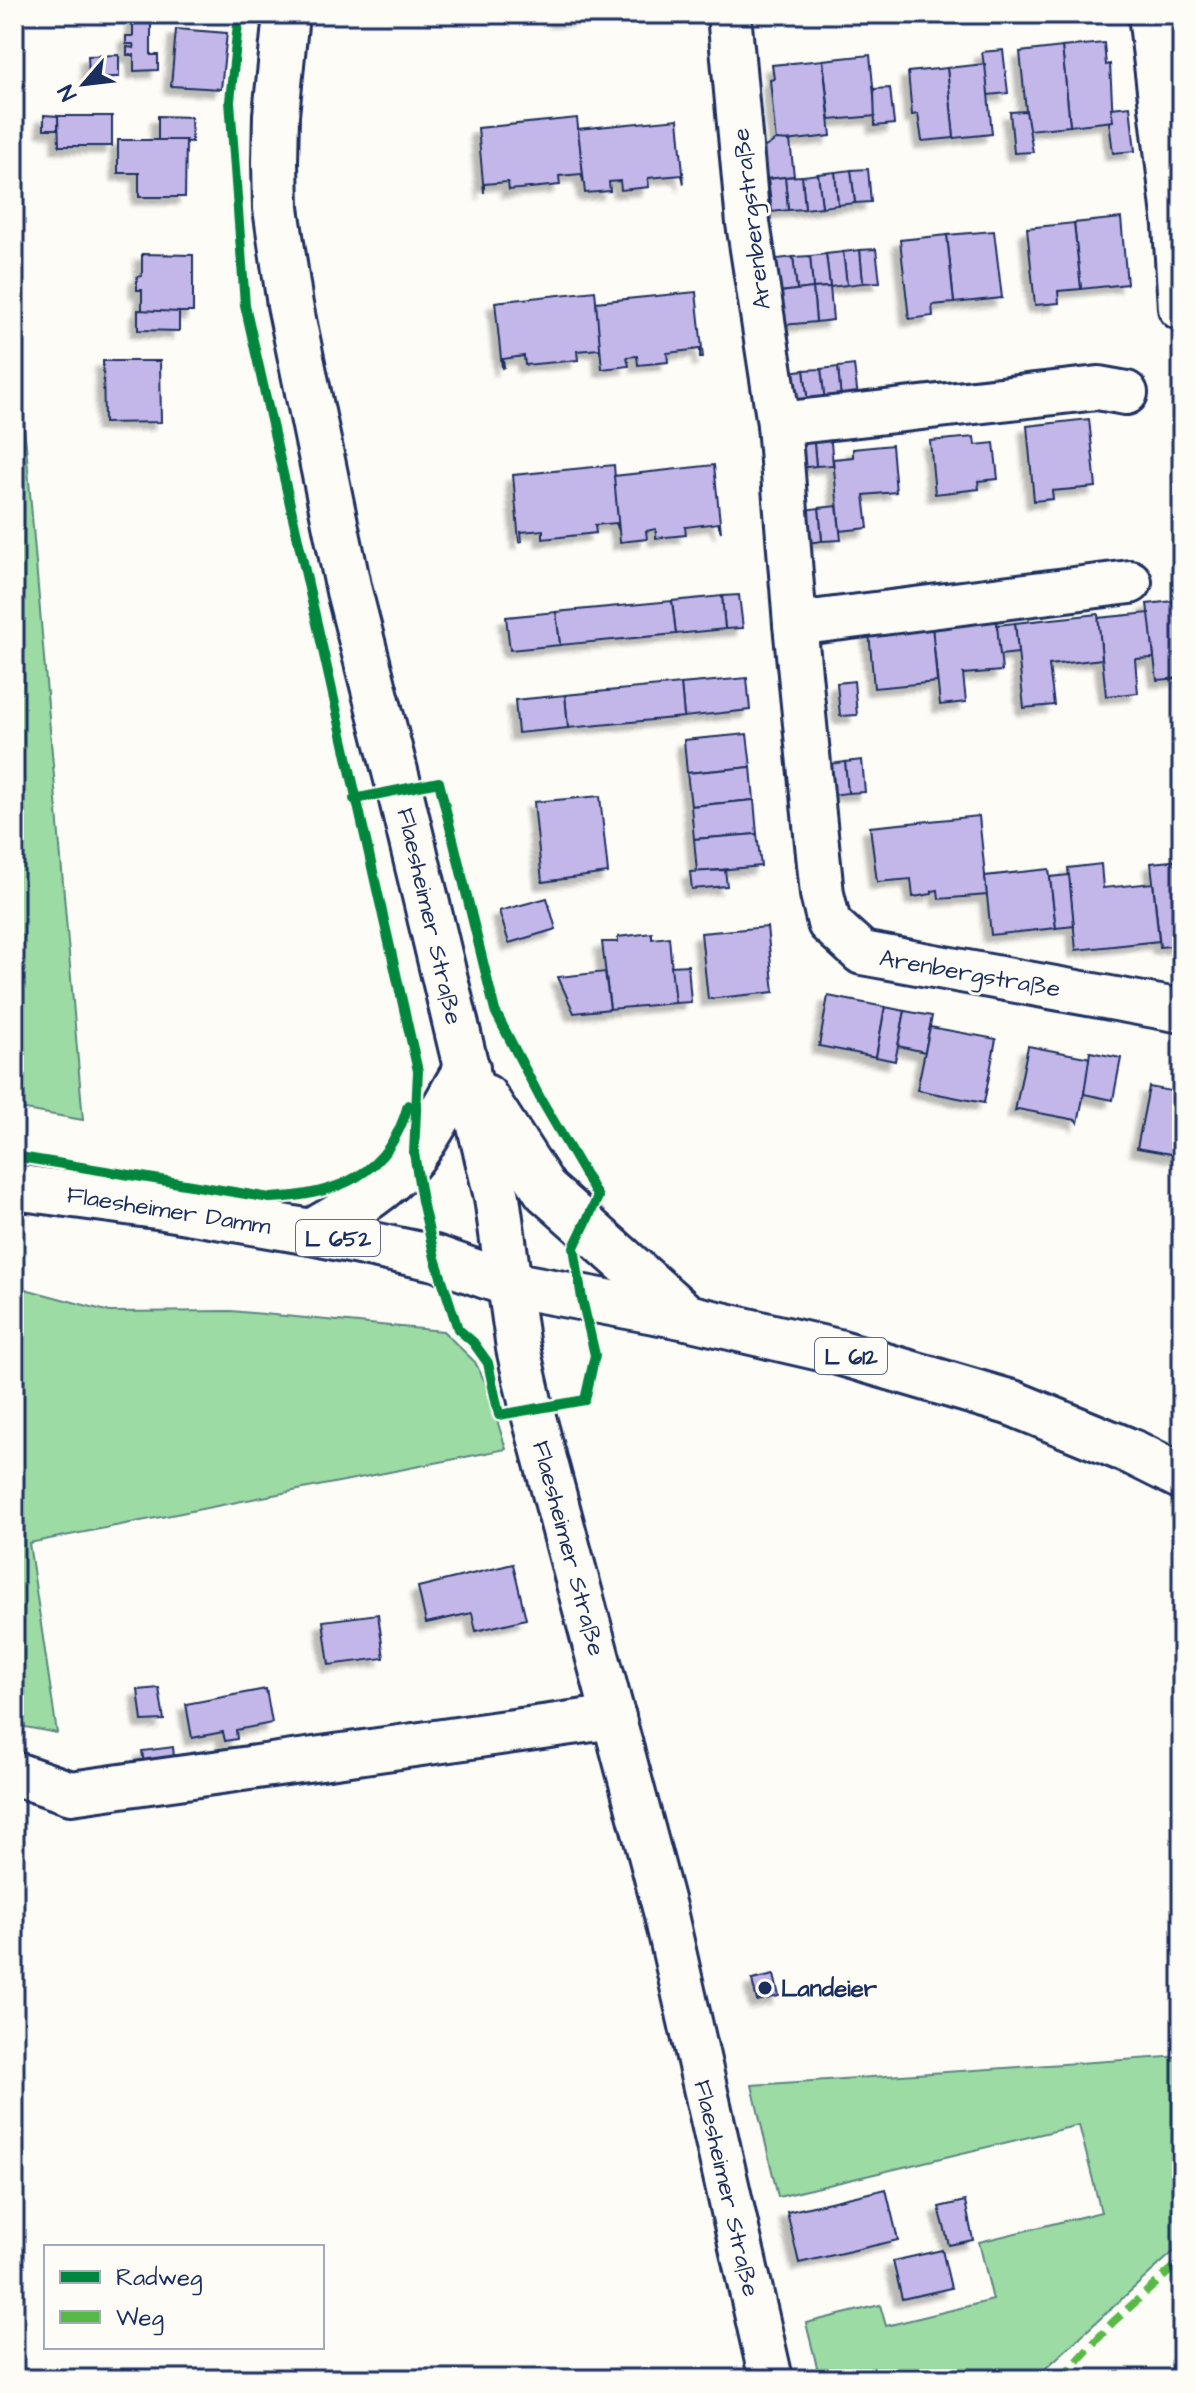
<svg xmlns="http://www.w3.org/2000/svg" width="1196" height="2393" viewBox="0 0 1196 2393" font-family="'Architects Daughter',sans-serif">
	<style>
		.green { fill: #9cdba4; stroke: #5c8581; stroke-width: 2 }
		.building { fill: #c3b7e9; stroke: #1b2f5e; stroke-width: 2; filter: url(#shadow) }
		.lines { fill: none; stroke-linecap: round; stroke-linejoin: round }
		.street-casing { stroke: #1b2f5e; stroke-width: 48 }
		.secondary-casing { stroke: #1b2f5e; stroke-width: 50 }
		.primary-casing { stroke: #1b2f5e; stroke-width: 50 }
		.highway-casing { stroke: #1b2f5e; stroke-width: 50 }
		.street { stroke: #fdfcf7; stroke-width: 42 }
		.secondary { stroke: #fdfcf7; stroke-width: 44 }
		.primary { stroke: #fdfcf7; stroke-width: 44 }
		.highway { stroke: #fdfcf7; stroke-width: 44 }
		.quiet { stroke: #58b947; stroke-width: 8; stroke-dasharray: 16 8; stroke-linecap: butt }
		.cycleway-casing { stroke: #fdfcf7; stroke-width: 15 }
		.cycleway { stroke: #00873e; stroke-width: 10 }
		.poi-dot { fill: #1b2f5e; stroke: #fdfcf7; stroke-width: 3 }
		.labels { text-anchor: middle; stroke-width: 6; stroke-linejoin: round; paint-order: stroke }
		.shield { fill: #fdfcf7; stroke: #5f6c8c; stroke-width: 2 }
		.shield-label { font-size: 22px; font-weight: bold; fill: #1b2f5e }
		.street-label { font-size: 24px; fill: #1b2f5e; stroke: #fdfcf7 }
		.poi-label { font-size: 24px; font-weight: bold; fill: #1b2f5e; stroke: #fdfcf7; text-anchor: start }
	</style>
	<defs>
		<filter id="shadow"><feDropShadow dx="-7" dy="7" stdDeviation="2" flood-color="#0004"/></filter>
	</defs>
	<rect width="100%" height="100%" fill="#fdfcf7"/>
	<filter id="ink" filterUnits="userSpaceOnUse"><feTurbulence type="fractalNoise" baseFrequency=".0125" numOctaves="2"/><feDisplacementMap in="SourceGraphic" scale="16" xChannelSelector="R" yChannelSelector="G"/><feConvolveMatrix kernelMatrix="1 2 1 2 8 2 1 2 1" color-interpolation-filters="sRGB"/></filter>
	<g filter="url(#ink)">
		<g class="green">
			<polygon points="14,344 26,445 83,1120 14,1108"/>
			<polygon points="1180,426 1182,426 1182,533 1174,485"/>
			<polygon points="14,1286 110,1312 231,1311 443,1331 475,1362 485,1382 506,1449 29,1543 57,1733 14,1725"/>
			<polygon points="1182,2056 1182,2244 1034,2379 820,2379 806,2323 880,2305 886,2326 993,2300 979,2242 1101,2212 1079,2125 778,2197 752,2085"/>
		</g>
		<g class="building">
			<polygon points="556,14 582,14 582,18 557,20"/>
			<polygon points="133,17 151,18 151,55 158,55 158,70 134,71 134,55 127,55 127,47 134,48 133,44 126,44 126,36 133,36"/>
			<polygon points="176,29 227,33 221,89 171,86"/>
			<polygon points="1104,43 1106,65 1110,64 1113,121 1070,126 1062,47"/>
			<polygon points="1062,47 1070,126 1028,130 1020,52"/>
			<polygon points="1003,50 1008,93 988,95 982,52"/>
			<polygon points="119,55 119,77 89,77 88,56"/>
			<polygon points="870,55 876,116 830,120 823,60"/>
			<polygon points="823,60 831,136 776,142 770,80 774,79 772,65"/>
			<polygon points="985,64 992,134 954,138 947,68"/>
			<polygon points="947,68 954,138 922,141 918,114 912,115 908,72"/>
			<polygon points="890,88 894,124 875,126 874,89"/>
			<polygon points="1130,106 1135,151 1113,153 1109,122 1113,121 1111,108"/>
			<polygon points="1026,111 1033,152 1014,153 1010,112"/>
			<polygon points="44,115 58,116 58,129 44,129"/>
			<polygon points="58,116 112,116 112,146 59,146"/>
			<polygon points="158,116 191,117 192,142 158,140"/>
			<polygon points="577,118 584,183 581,174 559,176 560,185 509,190 508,182 484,184 484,193 478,128"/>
			<polygon points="678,119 684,184 682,175 648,178 649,187 621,190 620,181 609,182 610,191 585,193 578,129"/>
			<polygon points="118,140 186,140 185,197 139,197 139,173 118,173"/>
			<polygon points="776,140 790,141 794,176 766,179 762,149"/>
			<polygon points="868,169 871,202 855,203 851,170"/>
			<polygon points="851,170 855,203 838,205 835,172"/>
			<polygon points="835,172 838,205 822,207 818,174"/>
			<polygon points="818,174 822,207 805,209 802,176"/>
			<polygon points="802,176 805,209 788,210 785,177"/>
			<polygon points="785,177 788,210 772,212 768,179"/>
			<polygon points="1121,218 1127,284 1081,289 1074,223"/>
			<polygon points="1074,223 1081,289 1058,291 1059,303 1035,305 1027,228"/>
			<polygon points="994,231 1002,298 954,303 947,235"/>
			<polygon points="947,235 954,303 932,305 933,316 909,319 900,240"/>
			<polygon points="876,249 880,282 863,283 860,250"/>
			<polygon points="860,250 863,283 847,285 843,252"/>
			<polygon points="843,252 847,285 830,287 826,254"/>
			<polygon points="142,254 193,255 193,312 142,312 142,290 137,290 137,277 142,276"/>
			<polygon points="826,254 830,287 813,288 810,256"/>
			<polygon points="810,256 813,288 797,290 793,257"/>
			<polygon points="793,257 797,290 780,292 777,259"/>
			<polygon points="830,287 833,320 816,322 813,288"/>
			<polygon points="813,288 816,322 783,325 780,292"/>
			<polygon points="595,291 602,357 599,349 577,351 578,360 525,365 524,356 503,359 504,367 502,368 495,302"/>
			<polygon points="696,292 703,358 700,358 700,349 667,353 668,362 638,365 637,356 627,357 629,366 602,369 596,302"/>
			<polygon points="138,310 179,312 179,331 138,330"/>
			<polygon points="103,361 160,361 161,422 104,423"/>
			<polygon points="854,365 858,398 841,400 838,367"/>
			<polygon points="838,367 841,400 825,402 821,369"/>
			<polygon points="821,369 825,402 808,404 804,370"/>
			<polygon points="804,370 808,404 791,405 789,372"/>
			<polygon points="1089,419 1096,487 1052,491 1053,499 1034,501 1027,426"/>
			<polygon points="830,431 833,465 816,466 813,433"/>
			<polygon points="795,432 813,433 816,466 798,468"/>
			<polygon points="974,437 975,445 994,443 998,479 978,481 979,489 935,494 930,441"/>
			<polygon points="892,445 896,492 864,495 868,528 840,531 833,459 853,457 853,449"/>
			<polygon points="614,465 619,531 616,523 595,525 596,533 543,539 543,530 521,532 522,541 519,542 513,475"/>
			<polygon points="714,465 721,532 718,523 685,527 686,535 656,538 656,529 646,531 647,539 620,542 614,476"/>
			<polygon points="837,506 841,540 822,541 819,508"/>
			<polygon points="819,508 822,541 807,543 803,510"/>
			<polygon points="739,595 743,628 725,629 722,596"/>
			<polygon points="722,596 725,629 676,634 672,601"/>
			<polygon points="1182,600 1182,678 1157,680 1147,604"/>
			<polygon points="672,601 676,634 560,645 556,612"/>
			<polygon points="556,612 560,645 510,650 506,617"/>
			<polygon points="1149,613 1154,658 1135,659 1138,693 1106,696 1098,618"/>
			<polygon points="1098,614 1102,659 1049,665 1054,705 1024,708 1015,623"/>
			<polygon points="997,621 1002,671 963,674 966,702 940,705 932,628"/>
			<polygon points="1015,623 1018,653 1000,655 997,625"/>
			<polygon points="932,625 937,682 874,688 869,632"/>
			<polygon points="747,678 750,710 684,717 681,684"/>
			<polygon points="854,681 857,715 840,716 837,683"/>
			<polygon points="681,684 684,717 568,728 565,695"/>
			<polygon points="565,695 568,728 518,733 515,700"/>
			<polygon points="747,734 751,767 687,773 684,740"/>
			<polygon points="862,760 865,792 848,793 845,762"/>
			<polygon points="845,762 848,793 832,795 829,764"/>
			<polygon points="751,767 754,800 691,806 687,773"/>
			<polygon points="600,796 608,873 542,882 534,802"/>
			<polygon points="754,800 757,834 694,839 691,806"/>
			<polygon points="979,816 987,895 939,899 938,890 932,891 932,894 913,897 911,879 877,882 870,827"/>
			<polygon points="757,834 761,866 697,872 694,839"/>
			<polygon points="1182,860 1182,945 1160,947 1151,863"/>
			<polygon points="1101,864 1103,888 1153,883 1159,941 1076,950 1068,868"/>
			<polygon points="1049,869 1056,928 991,935 985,876"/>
			<polygon points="725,870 727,886 692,889 690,872"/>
			<polygon points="1069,875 1074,926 1056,928 1050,877"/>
			<polygon points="547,898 556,929 509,943 499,911"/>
			<polygon points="767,927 774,992 708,999 701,933"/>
			<polygon points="652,933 652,939 669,937 675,1003 610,1009 602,942 618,942 618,937"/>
			<polygon points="688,965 691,1002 675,1003 671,966"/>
			<polygon points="605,972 610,1009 574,1013 558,977"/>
			<polygon points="828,996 885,1007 876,1057 819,1046"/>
			<polygon points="885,1007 905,1011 895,1061 876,1057"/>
			<polygon points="905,1011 932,1016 925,1052 898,1046"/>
			<polygon points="930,1027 996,1039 984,1103 917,1090"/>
			<polygon points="1028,1046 1091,1058 1078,1123 1076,1120 1018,1109 1015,1111"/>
			<polygon points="1090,1052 1121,1058 1113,1100 1084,1094"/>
			<polygon points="1149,1087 1182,1093 1182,1156 1137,1148"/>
			<polygon points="513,1564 526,1619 476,1631 472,1613 426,1623 418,1587"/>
			<polygon points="378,1614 384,1658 329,1665 323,1621"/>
			<polygon points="159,1688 164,1720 142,1721 138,1690"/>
			<polygon points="266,1689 272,1723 236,1730 237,1739 225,1741 223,1732 192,1738 186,1704"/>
			<polygon points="173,1747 175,1766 145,1770 142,1751"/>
			<polygon points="774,1975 779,1996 757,2001 752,1980"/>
			<polygon points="886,2189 898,2240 799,2263 787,2212"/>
			<polygon points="965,2201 973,2240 949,2245 939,2207"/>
			<polygon points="942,2250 951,2288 902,2299 893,2261"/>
		</g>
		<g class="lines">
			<g class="street-casing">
				<g id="street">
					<polyline points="729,14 748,223 779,424 795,624 822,894 829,923 862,953 1182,1011"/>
					<polyline points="1150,14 1175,225 1180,308"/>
					<polyline points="779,424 1098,388 1126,393"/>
					<polyline points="795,624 1130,582"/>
					<polyline points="509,1284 518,1348 532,1410 665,1911 771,2379"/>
					<polyline points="16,1774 71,1793 614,1717"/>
				</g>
			</g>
			<g class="secondary-casing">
				<g id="secondary">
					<polyline points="286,14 276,115 275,162 276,208 290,305 349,591 400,791 497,1197 509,1284"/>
					<polyline points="485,1097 546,1191 687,1317"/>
					<path d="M311 1232C341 1215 373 1198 398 1173 427 1144 446 1102 467 1068"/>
				</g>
			</g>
			<g class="primary-casing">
				<polyline id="primary" points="14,1187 164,1207 311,1232 435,1258 509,1284 687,1317 838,1352 1012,1403"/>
			</g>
			<g class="highway-casing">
				<polyline id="highway" points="1012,1403 1134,1453 1182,1477"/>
			</g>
			<use href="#street" class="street"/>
			<use href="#secondary" class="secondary"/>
			<use href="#primary" class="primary"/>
			<use href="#highway" class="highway"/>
			<g class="quiet">
				<polyline points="14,1775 16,1774"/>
				<polyline points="1061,2379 1113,2322 1182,2260"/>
			</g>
			<g class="cycleway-casing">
				<g id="cycleway">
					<polyline points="239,14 230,101 245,305 418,1071 414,1153 422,1201 435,1258 458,1329 473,1342 488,1363 499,1415 585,1400 595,1355 582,1299 574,1247 598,1197 539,1096 495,1011 439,782 354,799"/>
					<path d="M14 1156 270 1198C337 1195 389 1175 408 1105"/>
				</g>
			</g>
			<use href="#cycleway" class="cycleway"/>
		</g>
	</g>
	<circle class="poi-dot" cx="765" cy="1988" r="8"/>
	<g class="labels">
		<g class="shield">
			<rect x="296" y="1220" width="84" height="36" rx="6"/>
			<rect x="815" y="1338" width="72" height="36" rx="6"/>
		</g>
		<g class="shield-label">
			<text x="338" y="1246">L 652</text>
			<text x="851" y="1364">L 612</text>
		</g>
		<g class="street-label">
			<text transform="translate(751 219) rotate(-97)" y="8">Arenbergstraße</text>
			<text transform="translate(430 916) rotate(77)" y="8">Flaesheimer Straße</text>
			<text transform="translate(970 973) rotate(10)" y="8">Arenbergstraße</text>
			<text transform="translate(169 1210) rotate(9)" y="8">Flaesheimer Damm</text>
			<text transform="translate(569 1548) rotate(75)" y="8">Flaesheimer Straße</text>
			<text transform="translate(727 2188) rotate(77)" y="8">Flaesheimer Straße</text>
		</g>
		<g class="poi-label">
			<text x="781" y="1996">Landeier</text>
		</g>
	</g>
	<rect width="1196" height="2393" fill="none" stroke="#fdfcf7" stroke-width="48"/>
	<rect x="24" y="24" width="1148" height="2345" fill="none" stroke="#1b2f5e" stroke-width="3" filter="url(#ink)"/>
	<rect x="44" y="2245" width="280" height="104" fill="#fdfcf7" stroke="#a3aaba" stroke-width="2"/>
	<rect x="60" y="2271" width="40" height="12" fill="#00873e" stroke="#a3aaba" stroke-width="2"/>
	<text x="116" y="2285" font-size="24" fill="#1b2f5e">Radweg</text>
	<rect x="60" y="2311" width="40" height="12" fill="#58b947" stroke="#a3aaba" stroke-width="2"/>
	<text x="116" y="2325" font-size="24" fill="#1b2f5e">Weg</text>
	<g transform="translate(84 84) rotate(242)" stroke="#fdfcf7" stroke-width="6" paint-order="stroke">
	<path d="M0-6L14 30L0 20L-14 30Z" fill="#1b2f5e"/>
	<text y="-12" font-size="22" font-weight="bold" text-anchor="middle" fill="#1b2f5e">N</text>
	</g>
</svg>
